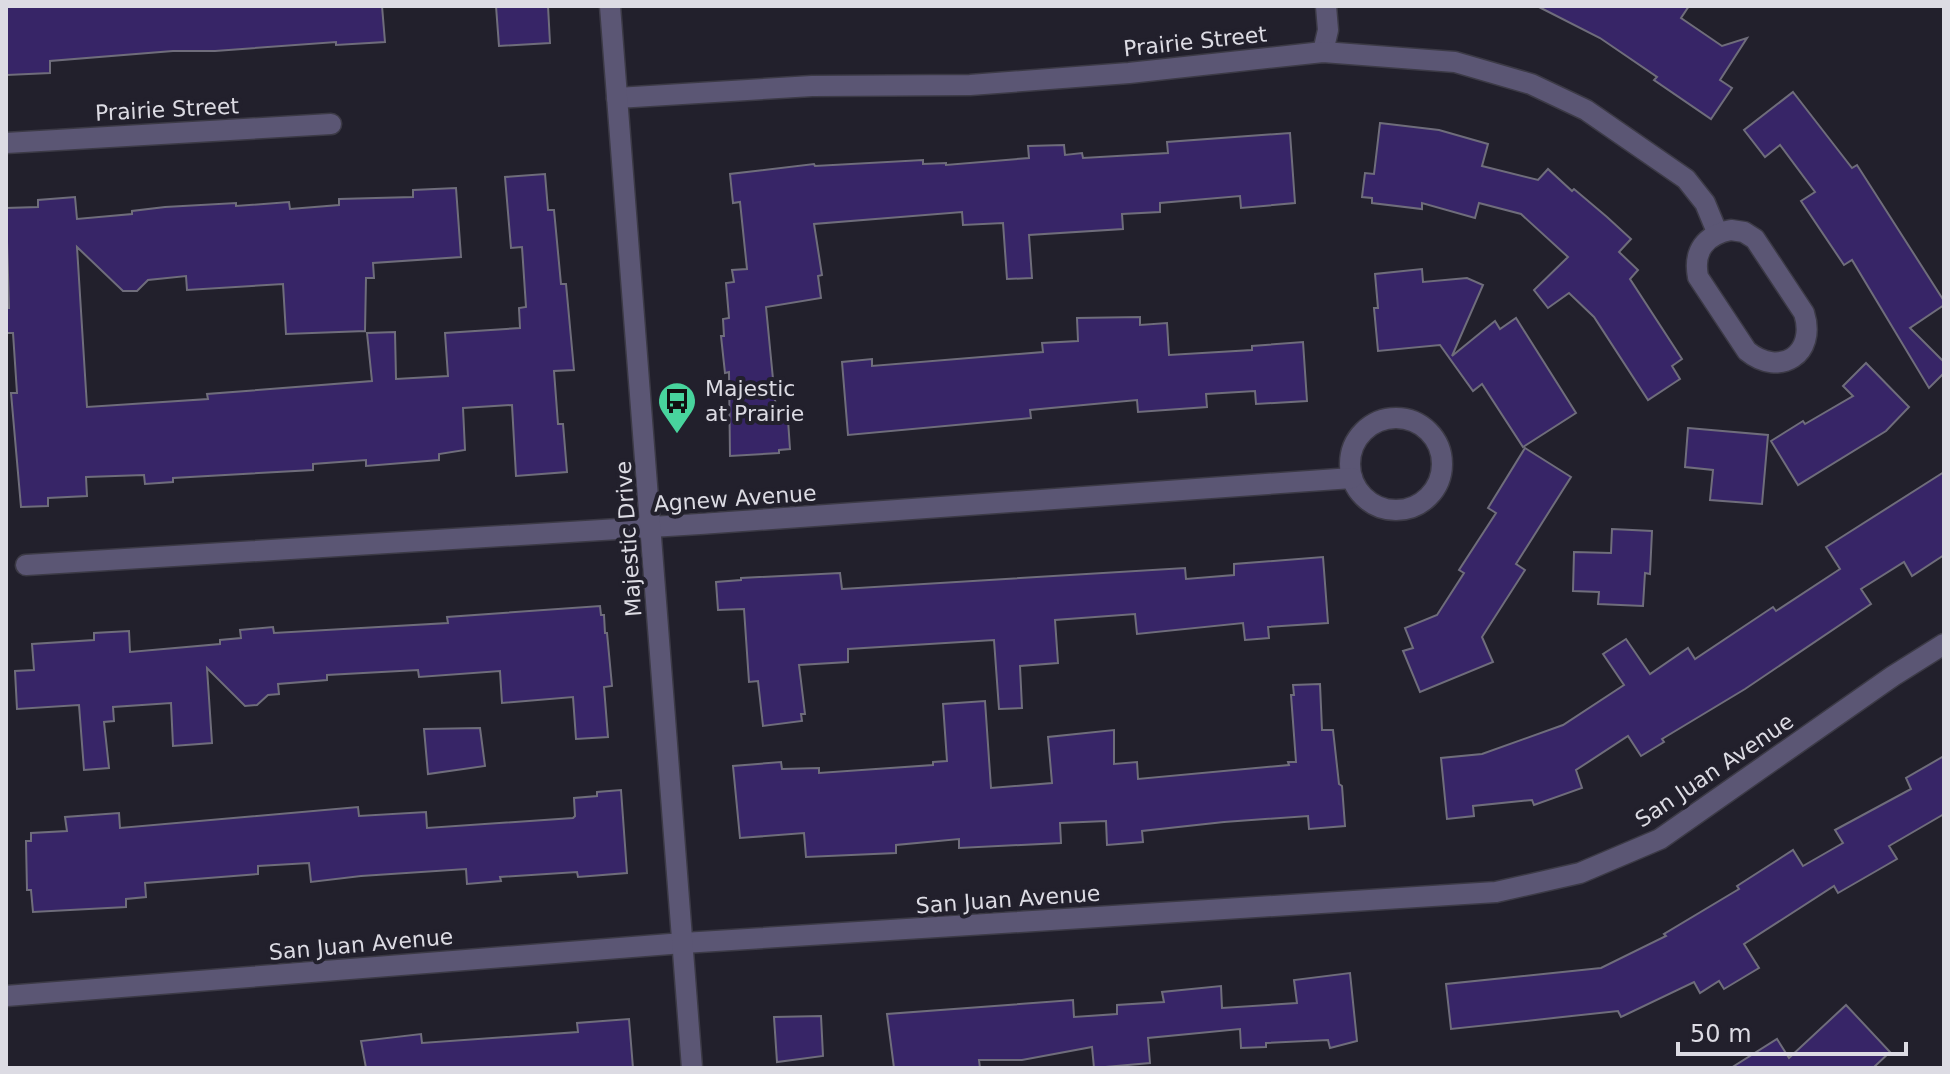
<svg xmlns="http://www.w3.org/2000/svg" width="1950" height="1074" viewBox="0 0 1950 1074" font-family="'DejaVu Sans',sans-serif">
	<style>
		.building { fill: #372567; stroke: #6f6d7b; stroke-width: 2 }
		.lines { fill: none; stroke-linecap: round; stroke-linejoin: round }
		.minor-casing { stroke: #3c3a46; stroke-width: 23 }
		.tertiary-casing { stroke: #3c3a46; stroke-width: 23 }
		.minor { stroke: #5b5674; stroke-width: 20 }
		.tertiary { stroke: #5b5674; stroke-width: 20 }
		.labels { text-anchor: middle; stroke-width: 8; stroke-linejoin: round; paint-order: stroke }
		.street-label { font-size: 22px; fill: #dcdbe3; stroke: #22202c }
		.poi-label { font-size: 22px; fill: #dcdbe3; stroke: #22202c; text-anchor: start }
	</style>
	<rect width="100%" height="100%" fill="#22202c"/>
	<g class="building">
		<polygon points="6,6 382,6 385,42 336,45 336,42 215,51 173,51 50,61 50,73 7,75"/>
		<polygon points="496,6 548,6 550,43 499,46"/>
		<polygon points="1537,6 1689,6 1681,18 1722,46 1747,38 1720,80 1732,88 1711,119 1654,80 1657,77 1600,38"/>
		<polygon points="1793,92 1852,168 1857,165 1944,301 1944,305 1910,328 1944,362 1944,373 1929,388 1852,260 1844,265 1801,201 1815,192 1780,145 1765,157 1744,130"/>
		<polygon points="1380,123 1439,130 1488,144 1482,166 1538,180 1548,169 1572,191 1574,189 1607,217 1631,239 1619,252 1638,270 1630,279 1682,359 1672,366 1680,379 1648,400 1594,317 1569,293 1548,308 1534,290 1568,257 1521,214 1479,203 1475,218 1422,203 1422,209 1372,203 1372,198 1362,197 1365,173 1374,174"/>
		<polygon points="1290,133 1295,203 1241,208 1240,196 1160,203 1160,212 1122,214 1123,229 1029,235 1032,278 1007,279 1003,223 963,225 962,212 814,224 822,275 818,276 821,298 766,307 777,420 788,420 790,449 779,450 779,453 730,456 729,372 725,373 721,336 724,336 723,319 729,318 726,283 734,282 732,270 747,269 740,202 733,203 730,174 814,164 815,166 923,160 923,164 946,163 946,165 1029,158 1028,146 1064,145 1065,155 1082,153 1083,158 1168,153 1167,142"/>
		<polygon points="545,174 548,210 554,210 561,284 566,284 574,370 554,371 558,424 563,424 567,472 516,476 512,405 463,408 465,450 439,454 439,460 366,466 366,460 313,464 313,470 173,478 173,482 145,484 144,475 86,477 87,496 48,498 48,506 21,507 11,393 17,393 13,333 6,333 6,308 9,308 6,208 38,207 38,200 75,197 77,219 132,214 132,211 165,207 236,203 236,206 289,202 290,209 339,205 339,199 413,197 413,190 456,188 461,257 373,263 374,278 366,278 365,331 286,334 283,284 187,290 186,276 148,280 137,291 123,291 77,247 87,407 208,399 207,394 372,381 367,333 395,332 396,379 448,376 445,333 520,328 519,308 526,307 522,247 511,248 505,177"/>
		<polygon points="1422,269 1423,282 1467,278 1483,285 1452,356 1495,321 1500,329 1516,318 1576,413 1523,447 1482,384 1473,391 1440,345 1378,351 1374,308 1378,308 1375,274"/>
		<polygon points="1140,317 1140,325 1167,323 1169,355 1252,350 1252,346 1303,342 1307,401 1256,404 1255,391 1206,394 1207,407 1138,412 1137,400 1030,410 1031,418 848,435 842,362 872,359 872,366 1043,352 1042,343 1078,341 1077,318"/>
		<polygon points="1866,363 1909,407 1886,431 1798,485 1771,441 1803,421 1805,424 1853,396 1843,386"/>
		<polygon points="1688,428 1768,435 1762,504 1710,500 1713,470 1685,467"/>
		<polygon points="1525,448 1571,477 1516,564 1525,570 1482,637 1493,662 1420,692 1403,651 1413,648 1405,628 1437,615 1464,573 1459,570 1496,513 1488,508"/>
		<polygon points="1944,472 1944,555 1912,576 1904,562 1861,589 1871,604 1745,689 1662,739 1664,742 1641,756 1628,736 1576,770 1582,788 1534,805 1532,800 1473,806 1474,816 1447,819 1441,758 1482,754 1563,725 1624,685 1603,654 1626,639 1650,674 1688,648 1695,659 1773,607 1776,611 1840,569 1826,547"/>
		<polygon points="1612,529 1652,531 1650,574 1645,573 1643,606 1598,604 1599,592 1573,591 1574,552 1611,553"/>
		<polygon points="1323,557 1328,623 1268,627 1269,638 1245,640 1243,623 1137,634 1135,614 1055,620 1058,663 1020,666 1022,708 999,709 994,640 848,649 848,662 799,665 805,714 801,714 802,721 763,726 758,681 749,682 744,609 718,610 716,582 741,580 741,578 840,573 842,589 1185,568 1186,579 1234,575 1234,564"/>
		<polygon points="600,606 601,615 604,615 605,633 607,633 612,686 604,687 608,737 576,739 573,697 502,703 500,671 419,677 418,670 327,675 327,680 278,684 279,694 268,695 257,705 245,706 207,668 212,743 173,746 171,703 113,707 114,721 104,722 109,768 84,770 79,705 17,709 15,671 34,670 32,644 94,640 94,633 129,631 130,652 220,644 220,640 241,638 240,630 273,627 274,633 448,623 447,617"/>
		<polygon points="1320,684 1322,730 1333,730 1339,784 1342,786 1345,826 1309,829 1308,816 1224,822 1142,831 1143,842 1107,845 1106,821 1060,823 1061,843 959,848 959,839 896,845 896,853 806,857 804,833 740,838 733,766 781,762 782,769 819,768 819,773 933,765 933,762 947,761 943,704 985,701 991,788 1052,783 1048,737 1114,730 1114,764 1137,762 1138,779 1289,765 1288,762 1296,762 1291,695 1294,695 1293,685"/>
		<polygon points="480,728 485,766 428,774 424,729"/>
		<polygon points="1944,756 1944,814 1889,846 1897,859 1838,893 1834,886 1744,944 1759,968 1724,989 1719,981 1700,993 1694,982 1621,1017 1618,1011 1451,1029 1446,984 1601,968 1666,936 1664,934 1739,889 1737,886 1793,850 1803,866 1843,843 1835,830 1911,789 1906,778"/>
		<polygon points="621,790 627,873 578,877 577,872 500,877 501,881 467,884 466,869 361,876 311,882 309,863 258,866 258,874 145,883 146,897 126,899 126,907 33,912 31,890 27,890 26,841 31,841 31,833 67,831 65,817 119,813 120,828 358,807 359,816 426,812 427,828 573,818 575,816 574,798 597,796 597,792"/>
		<polygon points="1350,973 1357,1041 1330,1048 1328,1040 1266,1043 1266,1047 1241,1048 1240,1029 1148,1038 1150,1063 1094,1068 1092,1047 1022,1060 979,1060 980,1068 894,1068 887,1014 1073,1000 1074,1017 1117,1014 1117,1005 1164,1002 1162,992 1221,986 1222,1008 1297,1003 1294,980"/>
		<polygon points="1846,1005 1890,1052 1873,1068 1731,1068 1777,1039 1789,1058"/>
		<polygon points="821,1016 823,1056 777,1062 774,1017"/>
		<polygon points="629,1019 633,1068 366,1068 361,1041 421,1034 422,1043 578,1032 577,1023"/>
	</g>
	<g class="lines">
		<g class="minor-casing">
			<g id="minor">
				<polyline points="1323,52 1328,30 1326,6"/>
				<polyline points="617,98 812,86 970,85 1129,73 1323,52 1455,62 1531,84 1586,110 1686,179 1705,203 1717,232"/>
				<polyline points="6,143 331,124"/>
				<path d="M1731 230 1744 232 1755 239 1804 313C1817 354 1780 378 1747 351L1698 277C1693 251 1705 235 1731 230Z"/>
				<circle cx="1396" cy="464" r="46"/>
				<polyline points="26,565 700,524 1352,478"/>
				<polyline points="6,996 683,943 1496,892 1580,873 1660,839 1893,676 1944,644"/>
			</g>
		</g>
		<g class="tertiary-casing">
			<polyline id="tertiary" points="610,6 692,1068"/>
		</g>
		<use href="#minor" class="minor"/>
		<use href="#tertiary" class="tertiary"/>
	</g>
	<defs>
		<g id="bus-pin" transform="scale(2)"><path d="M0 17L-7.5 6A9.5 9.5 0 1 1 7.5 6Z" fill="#48d49d" stroke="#22202c"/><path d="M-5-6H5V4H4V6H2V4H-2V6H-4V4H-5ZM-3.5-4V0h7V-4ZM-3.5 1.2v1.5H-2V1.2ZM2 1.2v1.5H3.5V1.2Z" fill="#111"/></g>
	</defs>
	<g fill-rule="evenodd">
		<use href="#bus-pin" x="677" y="401"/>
	</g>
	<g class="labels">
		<g class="street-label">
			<text transform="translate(1195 41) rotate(-6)" y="8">Prairie Street</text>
			<text transform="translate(167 109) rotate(-3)" y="8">Prairie Street</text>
			<text transform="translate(735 498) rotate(-4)" y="8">Agnew Avenue</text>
			<text transform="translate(628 539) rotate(-94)" y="8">Majestic Drive</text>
			<text transform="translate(1714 770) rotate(-34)" y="8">San Juan Avenue</text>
			<text transform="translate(1008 899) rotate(-4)" y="8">San Juan Avenue</text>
			<text transform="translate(361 944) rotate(-5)" y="8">San Juan Avenue</text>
		</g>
		<g class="poi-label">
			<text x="705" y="396">Majestic<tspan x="705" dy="25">at Prairie</tspan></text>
		</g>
	</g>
	<rect width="1950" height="1074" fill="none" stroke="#dcdbe3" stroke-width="16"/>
	<path d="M1678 1042v12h228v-12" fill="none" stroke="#dcdbe3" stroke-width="4"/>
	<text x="1690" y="1042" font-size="24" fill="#dcdbe3" stroke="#22202c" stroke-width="6" paint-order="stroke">50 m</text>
</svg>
